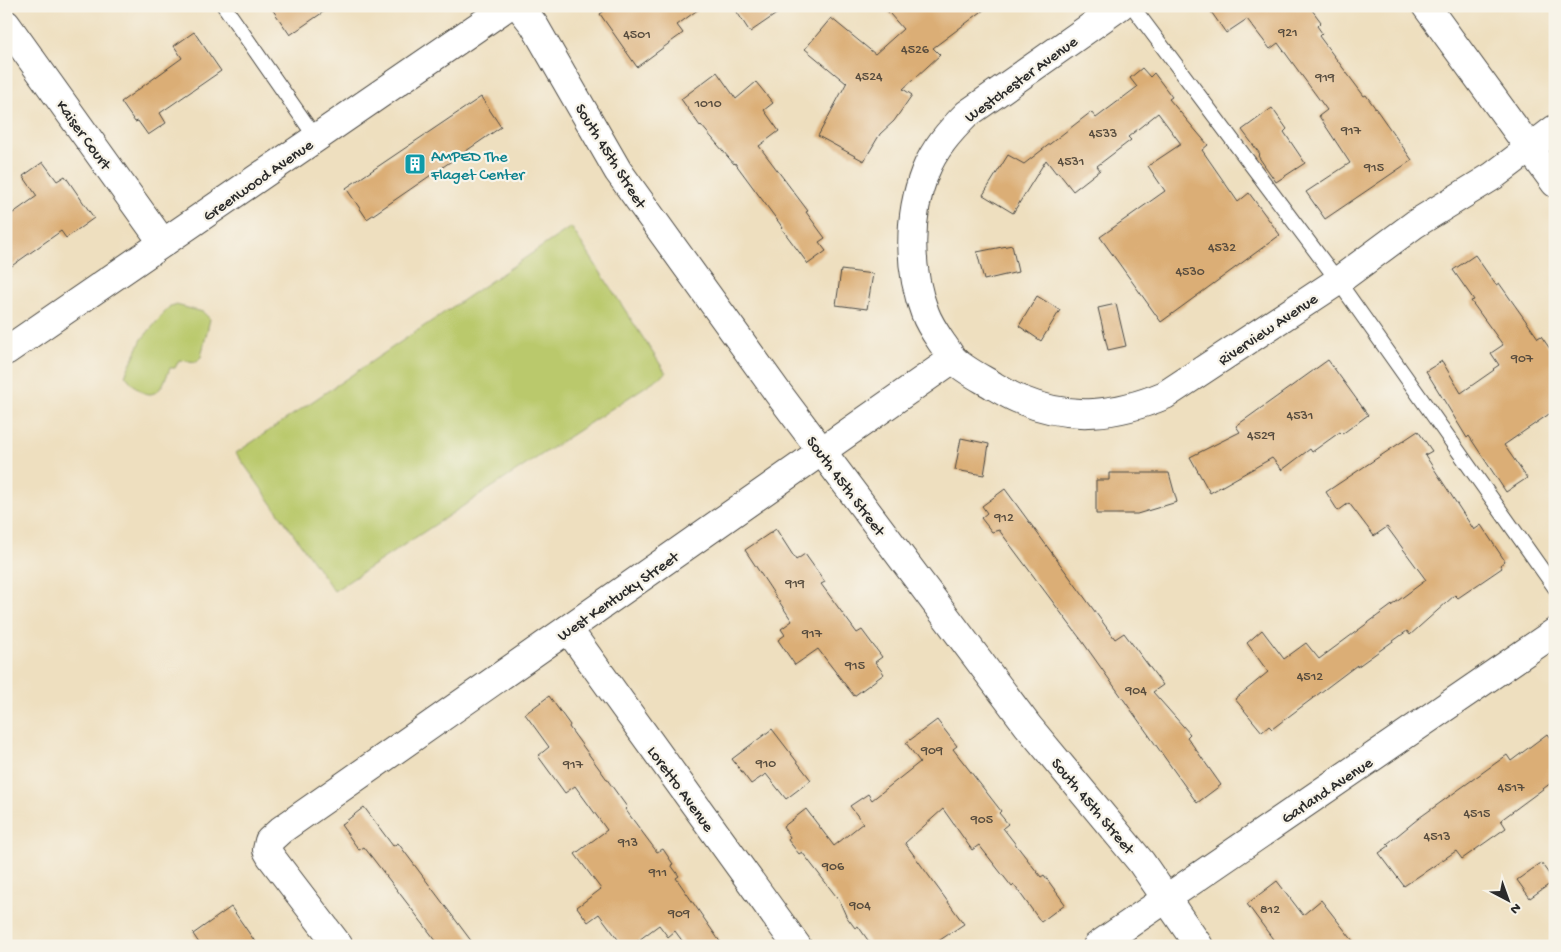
<svg xmlns="http://www.w3.org/2000/svg" width="1561" height="952" viewBox="0 0 1561 952" font-family="'Gochi Hand',sans-serif">
	<style>
		.green { fill: #bac96c; stroke: #727a4c }
		.building { fill: #dbae76 }
		.lines { fill: none; stroke-linecap: round; stroke-linejoin: round }
		.service-casing { stroke: #484641; stroke-width: 16 }
		.minor-casing { stroke: #484641; stroke-width: 30 }
		.tertiary-casing { stroke: #484641; stroke-width: 30 }
		.service { stroke: #fff; stroke-width: 14 }
		.minor { stroke: #fff; stroke-width: 28 }
		.tertiary { stroke: #fff; stroke-width: 28 }
		.labels { text-anchor: middle; stroke-width: 4.5; stroke-linejoin: round; paint-order: stroke }
		.number-label { font-size: 14px; fill: #574c3e }
		.street-label { font-size: 16px; fill: #2b2b2b; stroke: #f7f3e8 }
		.culture-label { font-size: 16px; fill: #0d838f; stroke: #f7f3e8; text-anchor: start }
	</style>
	<rect width="100%" height="100%" fill="#f7f3e8"/>
	<filter id="ink" filterUnits="userSpaceOnUse"><feTurbulence type="fractalNoise" baseFrequency=".02" numOctaves="2"/><feDisplacementMap in="SourceGraphic" scale="10" xChannelSelector="R" yChannelSelector="G"/><feConvolveMatrix kernelMatrix="1 2 1 2 8 2 1 2 1" color-interpolation-filters="sRGB"/></filter>
	<filter id="wash" filterUnits="userSpaceOnUse"><feTurbulence type="fractalNoise" baseFrequency=".0096" numOctaves="4" result="noise"/><feDisplacementMap in="SourceGraphic" scale="20" xChannelSelector="R" yChannelSelector="G"/><feGaussianBlur stdDeviation="1.12" result="paint"/><feColorMatrix in="noise" values="0 0 0 0 0 0 0 0 0 0 0 0 0 0 0 0 0 1.4 0 .05"/><feComposite in="paint" operator="in"/></filter>
	<g filter="url(#wash)">
		<rect width="100%" height="100%" fill="#eedfbf"/>
		<g class="green">
			<polygon points="571,227 666,373 334,591 236,453"/>
			<path d="M176 305 203 312 210 319 201 357 197 362 179 360 175 368H170C167 375 163 388 156 392 144 400 131 382 125 375L142 339 170 306Z"/>
		</g>
		<g id="blocks">
			<g class="building">
				<polygon points="270,6 332,6 290,35"/>
				<polygon points="611,6 703,6 677,25 683,33 637,67 600,14"/>
				<polygon points="733,6 788,6 750,32"/>
				<polygon points="883,6 989,6 933,48 940,55 903,89 912,95 894,121 880,134 864,161 818,136 847,82 846,83 805,49 831,18 875,54 903,29"/>
				<polygon points="1207,6 1309,6 1321,22 1317,26 1322,33 1319,36 1364,96 1366,95 1412,160 1325,219 1306,192 1350,163 1319,116 1327,110 1278,43 1270,49 1247,19 1226,33"/>
				<polygon points="194,32 221,71 160,113 166,123 148,135 138,121 135,122 121,102 182,58 174,46"/>
				<polygon points="1142,68 1150,77 1154,73 1172,97 1169,99 1208,145 1202,150 1238,202 1249,193 1280,235 1161,322 1100,237 1165,191 1148,166 1181,144 1158,113 1128,137 1131,140 1097,166 1100,170 1073,191 1058,172 1056,173 1046,160 1013,213 983,195 1008,155 1024,164 1091,112 1096,118 1137,87 1130,78"/>
				<polygon points="717,72 736,99 756,82 773,103 764,110 779,131 759,146 808,211 806,212 825,238 819,242 826,251 808,264 782,229 783,228 735,163 734,164 701,125 700,126 681,99"/>
				<polygon points="481,97 501,127 367,219 346,188"/>
				<polygon points="1272,108 1287,129 1284,132 1305,163 1276,182 1258,156 1260,154 1242,130"/>
				<polygon points="43,162 57,181 65,176 94,218 66,238 61,231 6,270 6,218 37,196 23,176"/>
				<polygon points="1012,245 1018,272 984,280 977,252"/>
				<polygon points="1475,255 1496,285 1499,283 1538,338 1541,336 1555,356 1555,410 1504,445 1527,478 1506,492 1469,436 1467,438 1426,371 1442,361 1461,393 1494,370 1493,369 1499,365 1491,353 1503,345 1471,301 1474,300 1453,270"/>
				<polygon points="841,270 873,274 867,309 836,305"/>
				<polygon points="1037,296 1060,310 1041,341 1019,326"/>
				<polygon points="1116,304 1126,346 1108,350 1098,308"/>
				<polygon points="1328,360 1368,415 1342,434 1340,432 1312,452 1310,449 1282,470 1272,458 1210,493 1190,457 1240,432 1236,426"/>
				<polygon points="1418,431 1432,451 1425,455 1474,530 1481,525 1505,561 1500,565 1502,568 1458,598 1455,595 1410,635 1407,631 1357,667 1357,665 1272,729 1269,726 1262,732 1235,699 1268,672 1247,643 1262,630 1284,659 1306,643 1319,659 1426,580 1387,527 1374,536 1349,503 1338,511 1326,492"/>
				<polygon points="961,438 989,444 984,475 955,470"/>
				<polygon points="1109,473 1169,473 1177,502 1137,514 1096,514 1096,480 1109,480"/>
				<polygon points="1005,489 1115,639 1124,633 1163,685 1153,692 1190,734 1187,737 1221,785 1197,803 1082,641 999,530 992,532 981,518 987,513 982,506"/>
				<polygon points="776,529 796,560 805,554 825,582 821,584 857,633 862,630 882,657 875,662 884,674 854,696 818,649 795,665 778,640 785,635 781,629 792,621 745,550"/>
				<polygon points="549,696 570,725 569,727 627,807 625,809 657,852 663,849 673,864 671,865 679,876 676,878 723,946 686,946 675,931 668,937 659,925 631,946 623,946 599,914 588,922 577,907 601,889 575,854 607,830 575,786 565,793 538,756 549,747 525,714"/>
				<polygon points="937,720 957,746 953,749 1001,811 999,813 1008,824 1003,828 1041,877 1044,875 1065,904 1041,922 1014,885 1012,887 979,845 972,850 943,809 905,843 964,924 931,946 872,946 858,926 855,928 846,916 839,900 802,852 799,854 788,840 790,837 783,827 806,809 834,846 863,823 850,806 868,794 872,800 920,762 906,743"/>
				<polygon points="772,729 811,780 786,799 766,774 751,784 732,759"/>
				<polygon points="1547,734 1555,745 1555,780 1501,820 1506,828 1462,859 1456,851 1404,886 1379,853 1389,846 1387,844 1419,818 1507,755 1511,761"/>
				<polygon points="364,807 393,846 398,843 475,946 440,946 364,847 359,850 341,825"/>
				<polygon points="1541,863 1554,881 1530,898 1517,880"/>
				<polygon points="1277,881 1303,915 1321,900 1357,946 1278,946 1247,904"/>
				<polygon points="231,907 258,946 201,946 193,934"/>
			</g>
		</g>
	</g>
	<g filter="url(#ink)">
		<use href="#blocks" fill-opacity="0" stroke="#484641" stroke-width="1"/>
		<g class="lines">
			<g class="service-casing">
				<g id="service">
					<polyline points="224,6 316,138"/>
					<polyline points="1132,6 1338,281 1555,588"/>
				</g>
			</g>
			<g class="minor-casing">
				<g id="minor">
					<polyline points="519,6 534,25 618,171 778,393 1028,726 1141,862 1199,946"/>
					<path d="M1120 6 967 114C950 131 934 149 925 172 908 216 908 269 925 313 929 324 936 334 942 343 946 348 949 354 953 359 964 370 981 378 994 386 1003 391 1012 397 1021 400 1071 421 1117 415 1165 395L1338 281 1415 224 1493 176 1555 129"/>
					<polyline points="6,24 163,243"/>
					<polyline points="6,351 508,6"/>
					<polyline points="568,629 797,946"/>
					<polyline points="339,946 271,857 267,850 269,841 281,830 953,359"/>
					<polyline points="1097,946 1555,632"/>
				</g>
			</g>
			<g class="tertiary-casing">
				<polyline id="tertiary" points="1426,6 1555,183"/>
			</g>
			<use href="#service" class="service"/>
			<use href="#minor" class="minor"/>
			<use href="#tertiary" class="tertiary"/>
		</g>
	</g>
	<defs>
		<g id="building-square" transform="scale(1.125)"><rect x="-9" y="-9" width="18" height="18" rx="4" fill="#0f9aa8" stroke="#f7f3e8"/><path d="M-4-6H4V6H1V3H-1V6H-4ZM-2.5-4.3h1.7v1.8h-1.7ZM.8-4.3h1.7v1.8H.8ZM-2.5-1h1.7V.8h-1.7ZM.8-1h1.7V.8H.8Z" fill="#fff"/></g>
	</defs>
	<g fill-rule="evenodd">
		<use href="#building-square" x="415" y="164"/>
	</g>
	<g class="labels">
		<g class="number-label">
			<text x="1288" y="36">921</text>
			<text x="637" y="38">4501</text>
			<text x="915" y="53">4526</text>
			<text x="869" y="80">4524</text>
			<text x="1325" y="81">919</text>
			<text x="708" y="107">1010</text>
			<text x="1351" y="134">917</text>
			<text x="1103" y="137">4533</text>
			<text x="1071" y="165">4531</text>
			<text x="1374" y="171">915</text>
			<text x="1222" y="251">4532</text>
			<text x="1190" y="275">4530</text>
			<text x="1522" y="362">907</text>
			<text x="1300" y="419">4531</text>
			<text x="1261" y="439">4529</text>
			<text x="1004" y="521">912</text>
			<text x="795" y="587">919</text>
			<text x="812" y="637">917</text>
			<text x="855" y="669">915</text>
			<text x="1310" y="680">4512</text>
			<text x="1136" y="694">904</text>
			<text x="932" y="754">909</text>
			<text x="766" y="767">910</text>
			<text x="573" y="768">917</text>
			<text x="1511" y="791">4517</text>
			<text x="1477" y="817">4515</text>
			<text x="982" y="823">905</text>
			<text x="1437" y="840">4513</text>
			<text x="628" y="846">913</text>
			<text x="833" y="870">906</text>
			<text x="658" y="876">911</text>
			<text x="860" y="909">904</text>
			<text x="1270" y="913">812</text>
			<text x="679" y="917">909</text>
		</g>
		<g class="street-label">
			<text transform="translate(1020 78) rotate(-36)" y="6">Westchester Avenue</text>
			<text transform="translate(85 134) rotate(54)" y="6">Kaiser Court</text>
			<text transform="translate(612 155) rotate(58)" y="6">South 45th Street</text>
			<text transform="translate(257 179) rotate(-35)" y="6">Greenwood Avenue</text>
			<text transform="translate(1267 328) rotate(-34)" y="6">Riverview Avenue</text>
			<text transform="translate(847 485) rotate(53)" y="6">South 45th Street</text>
			<text transform="translate(617 595) rotate(-35)" y="6">West Kentucky Street</text>
			<text transform="translate(682 788) rotate(54)" y="6">Loretto Avenue</text>
			<text transform="translate(1326 789) rotate(-34)" y="6">Garland Avenue</text>
			<text transform="translate(1094 805) rotate(50)" y="6">South 45th Street</text>
		</g>
		<g class="culture-label">
			<text x="431" y="161">AMPED The<tspan x="431" dy="18">Flaget Center</tspan></text>
		</g>
	</g>
	<rect width="1561" height="952" fill="none" stroke="#f7f3e8" stroke-width="25"/>
	<g transform="translate(1508 900) rotate(139)" stroke="#f7f3e8" stroke-width="4" paint-order="stroke">
	<path d="M0-4L9 19L0 12L-9 19Z" fill="#2b2b2b"/>
	<text y="-8" font-size="14" font-weight="bold" text-anchor="middle" fill="#2b2b2b">N</text>
	</g>
</svg>
